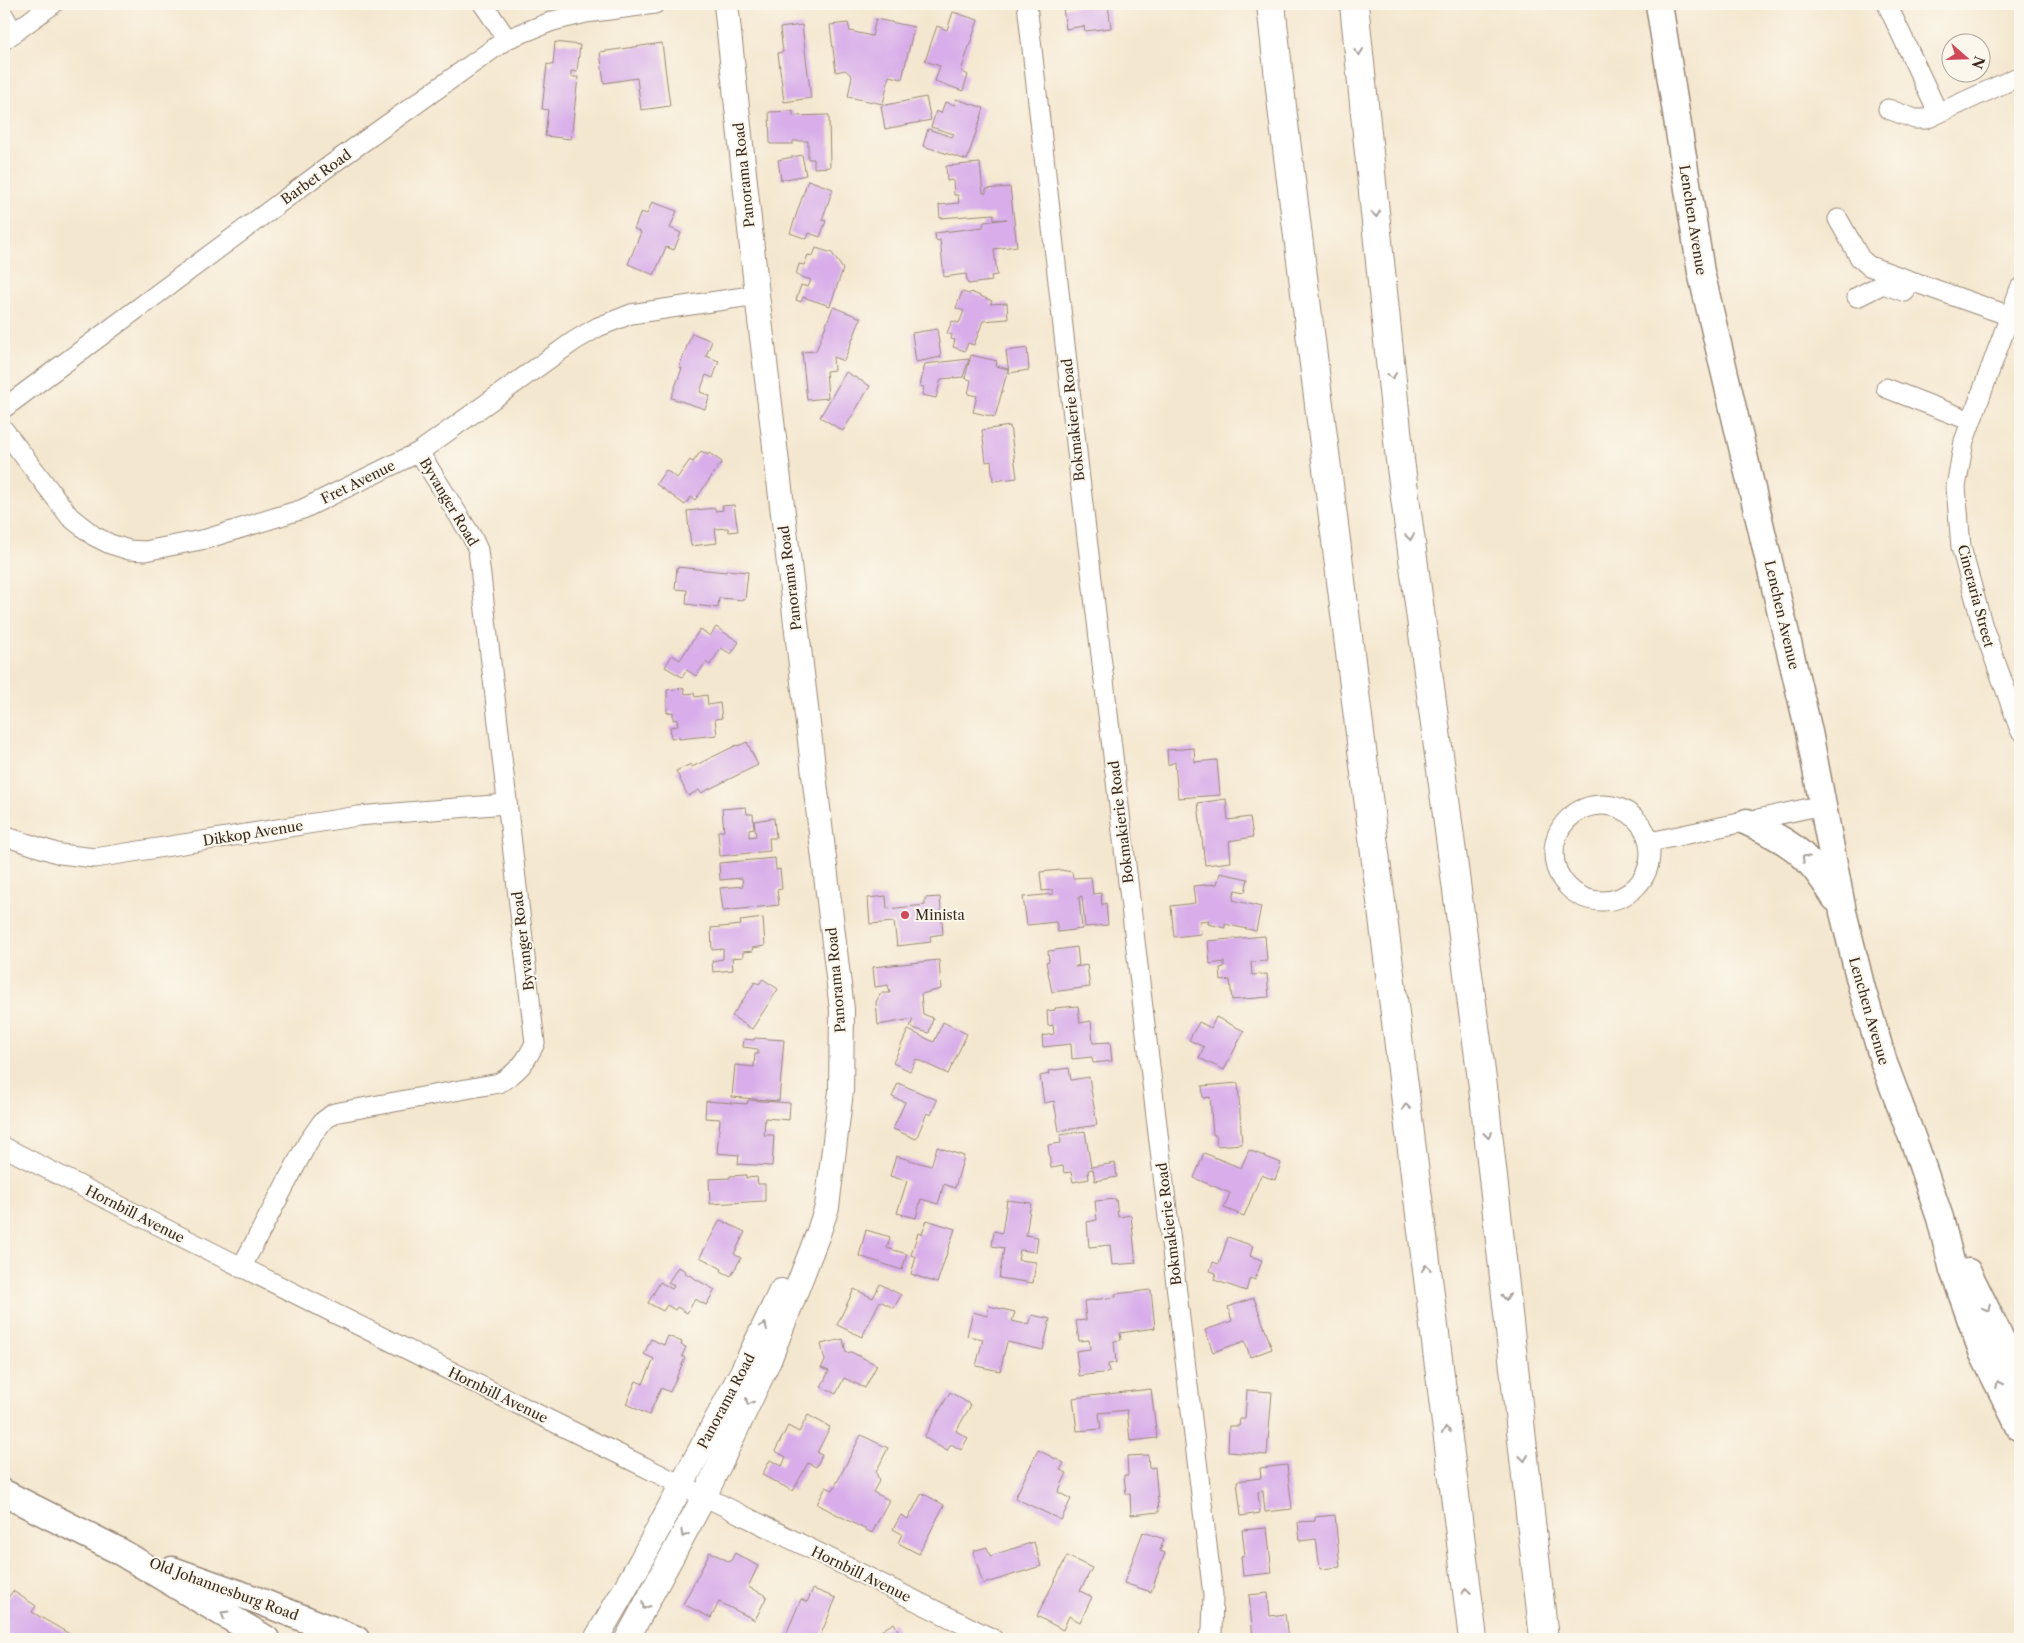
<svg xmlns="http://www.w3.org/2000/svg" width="2024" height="1643" viewBox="0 0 2024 1643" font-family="'Libre Caslon Text',serif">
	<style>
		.building { fill: #d8adea }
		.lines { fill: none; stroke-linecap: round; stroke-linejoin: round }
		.minor-casing { stroke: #988876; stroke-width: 21 }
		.tertiary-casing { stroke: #988876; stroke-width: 26 }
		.secondary-casing { stroke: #988876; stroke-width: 29 }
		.motorway-casing { stroke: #988876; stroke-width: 30 }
		.minor { stroke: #fff; stroke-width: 19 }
		.tertiary { stroke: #fff; stroke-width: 24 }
		.secondary { stroke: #fff; stroke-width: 26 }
		.motorway { stroke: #fff; stroke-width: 28 }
		.oneway { stroke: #a79f9a }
		.poi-dot { fill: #d1495b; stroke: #fbf7ec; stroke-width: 2 }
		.labels { text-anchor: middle; stroke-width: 4; stroke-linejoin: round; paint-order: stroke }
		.street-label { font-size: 14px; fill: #3b2a1e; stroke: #fbf7ec }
		.poi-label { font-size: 14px; fill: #3b2a1e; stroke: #fbf7ec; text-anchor: start }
	</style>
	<rect width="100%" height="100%" fill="#fbf7ec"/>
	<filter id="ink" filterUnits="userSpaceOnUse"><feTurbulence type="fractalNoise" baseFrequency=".02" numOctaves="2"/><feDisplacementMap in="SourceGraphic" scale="10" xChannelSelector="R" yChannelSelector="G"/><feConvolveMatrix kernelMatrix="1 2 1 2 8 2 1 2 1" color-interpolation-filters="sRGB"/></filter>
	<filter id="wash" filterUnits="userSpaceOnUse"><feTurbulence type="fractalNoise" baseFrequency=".0096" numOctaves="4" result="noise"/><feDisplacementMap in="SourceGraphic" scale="20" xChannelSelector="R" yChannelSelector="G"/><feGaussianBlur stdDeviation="1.12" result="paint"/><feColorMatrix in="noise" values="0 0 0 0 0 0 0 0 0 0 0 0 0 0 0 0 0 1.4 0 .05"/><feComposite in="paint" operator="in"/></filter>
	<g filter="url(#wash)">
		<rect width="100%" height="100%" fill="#f4e7cf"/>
		<g id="blocks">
			<g class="building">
				<polygon points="1082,4 1108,4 1111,28 1085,31 1084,26 1066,29 1063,8 1081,5 1082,10"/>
				<polygon points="953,12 978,20 961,71 968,75 963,91 935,81 940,66 925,61 937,26 947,30"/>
				<polygon points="876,19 914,27 902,79 889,76 883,104 848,97 852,76 845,70 836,72 830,25 848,23 850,31 872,36"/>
				<polygon points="802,25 811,98 784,102 778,53 783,52 780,28"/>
				<polygon points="555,42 580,45 577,72 571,71 571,77 578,77 571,139 545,136 548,110 542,109 547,64 553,65"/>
				<polygon points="662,43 670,106 641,110 637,78 604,83 600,52"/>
				<polygon points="926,97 931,120 885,129 881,106"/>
				<polygon points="956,99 984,108 967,160 923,146 928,129 952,137 954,134 931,127 936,111 941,113 945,102 955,105"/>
				<polygon points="793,111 793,116 829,115 830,167 814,168 814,159 808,159 808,141 793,141 793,144 770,144 769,112"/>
				<polygon points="802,155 806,175 781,180 778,160"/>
				<polygon points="980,163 983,193 986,193 986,189 1010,187 1017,246 994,249 997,275 991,276 992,281 968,284 966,274 944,277 940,240 936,241 935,233 983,227 984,222 1007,219 994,220 994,214 940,218 939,205 959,203 958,195 954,195 953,180 947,181 946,166"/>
				<polygon points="808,180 833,189 822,220 826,221 820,237 809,233 807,239 790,233"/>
				<polygon points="652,202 677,211 670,228 681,233 674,250 666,247 654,275 628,264 641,232 634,229 641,212 647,214"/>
				<polygon points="816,248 832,253 843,269 830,306 803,297 801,302 796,300 801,285 808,287 811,280 796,275 799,264 804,265 808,255 813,256"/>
				<polygon points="962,292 969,294 971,292 992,301 990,304 1007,303 1008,319 983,321 974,345 968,343 965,351 953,347 955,340 951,339 952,335 947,333 952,321 959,323 964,311 956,308"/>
				<polygon points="833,307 861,318 844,361 833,357 834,370 826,371 828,398 807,400 802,352 816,351"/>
				<polygon points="937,329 941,357 916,362 912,333"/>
				<polygon points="692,333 712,341 706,356 719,361 713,378 706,375 700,392 710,396 705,409 671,398 682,368 679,367"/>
				<polygon points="1027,348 1029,370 1009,373 1006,351"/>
				<polygon points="971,355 997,361 996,366 1008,369 995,417 973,412 977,396 968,394 971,380 965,378"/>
				<polygon points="969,359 963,377 941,379 936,398 922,395 924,387 920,386 925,364"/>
				<polygon points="846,372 870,386 843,431 820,417"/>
				<polygon points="1010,426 1017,478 993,481 991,461 986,462 982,430"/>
				<polygon points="701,451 708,455 709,453 722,462 695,500 691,497 685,505 656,484 666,470 677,478 690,460 693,462"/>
				<polygon points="734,505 738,531 729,532 728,528 715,529 717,543 691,546 687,511 715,508 715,511 723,510 722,506"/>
				<polygon points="677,567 726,572 727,570 748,572 745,600 719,598 718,608 686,604 687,590 675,589"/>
				<polygon points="716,627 739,642 731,654 721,648 710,665 706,662 696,676 687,670 682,677 665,667 672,655 680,660 700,629 710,636"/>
				<polygon points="684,688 685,694 694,693 695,697 707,695 708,705 720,703 722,718 715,719 717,735 679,739 679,737 671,738 670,727 678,726 677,719 673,720 673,712 667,713 667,690"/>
				<polygon points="747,742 758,765 701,793 699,790 688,796 676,771 691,764 692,767 737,745 738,746"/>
				<polygon points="1194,748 1195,762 1217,760 1220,795 1178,798 1175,762 1168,765 1167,750"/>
				<polygon points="1226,799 1228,820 1250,817 1253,837 1229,841 1231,862 1205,865 1198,803"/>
				<polygon points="746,807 747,814 753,814 754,828 749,829 749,837 756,836 754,821 774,818 776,838 769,838 770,851 720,856 718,831 724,831 722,809"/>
				<polygon points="775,858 776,870 780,869 782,889 777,890 779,905 723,911 720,888 743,886 742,878 720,880 719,863"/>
				<polygon points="1061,870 1072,872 1073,878 1091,877 1093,894 1101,893 1102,905 1106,903 1108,925 1085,927 1082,896 1079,897 1082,929 1058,932 1056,922 1027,925 1023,897 1053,894 1053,890 1042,891 1040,872"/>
				<polygon points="1220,873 1248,879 1245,892 1235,890 1233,900 1261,907 1256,931 1225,924 1225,928 1208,924 1209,920 1200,921 1201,934 1174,937 1171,906 1195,903 1193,886 1217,884"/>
				<polygon points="886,896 887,909 925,905 925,898 940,897 943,934 930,936 931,942 897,946 894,922 870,924 868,898"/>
				<polygon points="763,918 765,946 752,948 753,951 743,952 743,957 732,958 733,970 713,972 712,961 723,959 723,949 712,950 711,928 741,925 740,921"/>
				<polygon points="1265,936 1267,961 1251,962 1252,975 1267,974 1269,997 1232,1000 1230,980 1221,981 1220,968 1224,967 1224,962 1210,964 1208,941"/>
				<polygon points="1077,947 1079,965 1075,967 1087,965 1090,987 1052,992 1046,962 1049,961 1048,951"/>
				<polygon points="939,960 941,989 921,994 923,1014 933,1018 929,1033 910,1027 913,1019 878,1025 876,1002 881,993 890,993 888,985 875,987 873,967"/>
				<polygon points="763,979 778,989 752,1029 732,1016 755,982 759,984"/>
				<polygon points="1078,1006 1080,1023 1091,1021 1093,1043 1110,1042 1112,1061 1093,1063 1092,1057 1072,1059 1071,1044 1043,1047 1042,1036 1054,1034 1053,1025 1048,1026 1047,1011 1055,1010 1055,1008"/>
				<polygon points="1216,1017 1244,1031 1224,1070 1199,1058 1204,1047 1189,1040 1199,1022 1211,1028"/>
				<polygon points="943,1022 967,1034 948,1074 916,1059 910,1071 893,1063 908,1030 934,1042"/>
				<polygon points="755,1038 784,1040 779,1101 732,1097 735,1065 754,1067 755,1054 758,1054 758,1049 743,1047 744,1039 754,1040"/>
				<polygon points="1069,1068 1071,1080 1089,1077 1097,1125 1059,1131 1054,1101 1044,1103 1040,1076 1049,1074 1048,1071"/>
				<polygon points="898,1083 937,1100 931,1115 927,1113 916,1139 893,1129 905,1102 892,1097"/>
				<polygon points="1238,1083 1242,1144 1217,1146 1216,1135 1213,1135 1210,1097 1203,1098 1202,1086"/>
				<polygon points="748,1100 790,1103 789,1120 765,1118 764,1135 774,1135 772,1166 738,1164 739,1155 717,1153 720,1119 705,1118 706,1101 747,1104"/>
				<polygon points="1085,1131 1091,1167 1115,1163 1117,1177 1095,1181 1093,1169 1088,1170 1089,1179 1073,1182 1071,1172 1064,1173 1063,1166 1051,1168 1048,1145 1061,1143 1060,1135"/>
				<polygon points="937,1147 964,1156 955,1188 944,1184 938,1204 921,1199 916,1218 897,1213 907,1181 890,1176 896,1156 931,1166"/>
				<polygon points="1249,1150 1281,1163 1275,1180 1261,1175 1244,1216 1224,1208 1230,1193 1194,1178 1204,1153 1241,1168"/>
				<polygon points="746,1175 746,1178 757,1177 758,1184 765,1184 765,1201 710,1204 709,1179 730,1178 730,1176"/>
				<polygon points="1116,1199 1118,1217 1131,1215 1136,1263 1112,1265 1110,1245 1089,1247 1087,1222 1097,1220 1095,1201"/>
				<polygon points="1007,1200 1031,1203 1026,1235 1038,1237 1036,1252 1020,1250 1018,1260 1036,1262 1033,1283 999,1278 1004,1248 992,1246 994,1231 1002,1233"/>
				<polygon points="720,1220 745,1232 734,1254 741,1258 731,1276 721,1271 722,1269 700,1257"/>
				<polygon points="927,1220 955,1229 937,1283 911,1274 916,1257 911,1255 918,1233 922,1234"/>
				<polygon points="866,1230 890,1237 887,1248 907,1254 902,1270 859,1256"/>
				<polygon points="1228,1237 1253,1246 1250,1256 1262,1260 1255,1280 1250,1278 1246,1291 1214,1280 1216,1273 1210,1271 1213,1262 1219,1264"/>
				<polygon points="678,1267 686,1271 685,1273 715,1290 706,1305 695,1299 687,1313 677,1307 675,1310 667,1305 663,1311 648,1303 660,1282 672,1289 674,1286 668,1283"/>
				<polygon points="880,1284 901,1295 894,1308 880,1301 862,1337 837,1325 854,1289 873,1298"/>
				<polygon points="1151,1290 1155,1328 1120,1333 1121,1340 1114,1341 1116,1363 1108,1364 1109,1372 1079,1376 1076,1351 1090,1349 1089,1340 1079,1341 1076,1321 1086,1320 1084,1301 1116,1297 1115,1294"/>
				<polygon points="1254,1298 1272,1349 1250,1357 1245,1341 1213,1352 1205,1330 1232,1321 1228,1307"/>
				<polygon points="989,1306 1015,1312 1012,1321 1029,1325 1032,1315 1050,1319 1043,1350 1007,1342 1000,1371 976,1366 983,1339 967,1336 973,1312 987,1316"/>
				<polygon points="668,1336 682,1342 681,1345 686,1347 682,1356 685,1358 670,1392 661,1388 649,1415 626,1404 636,1381 643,1384 654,1359 644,1354 651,1339 664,1345"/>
				<polygon points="843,1339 846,1353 851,1352 877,1365 865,1388 844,1378 836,1394 821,1387 829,1371 821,1368 825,1361 821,1344"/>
				<polygon points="1151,1389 1157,1438 1130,1441 1127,1410 1099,1413 1101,1429 1077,1431 1073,1398"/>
				<polygon points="1247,1390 1272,1392 1267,1455 1228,1452 1229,1426 1239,1426 1240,1419 1245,1419"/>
				<polygon points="950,1392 971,1405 956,1431 968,1438 961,1450 951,1444 947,1451 924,1437"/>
				<polygon points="808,1415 830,1427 817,1453 822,1455 816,1467 808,1463 793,1491 762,1475 770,1460 782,1466 786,1457 775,1451 788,1426 799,1432"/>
				<polygon points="861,1435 888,1448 876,1472 879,1481 873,1492 889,1500 872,1533 817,1504 826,1487 833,1490"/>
				<polygon points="1038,1450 1064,1463 1060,1470 1067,1473 1058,1492 1071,1499 1061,1520 1015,1498"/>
				<polygon points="1148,1455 1149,1468 1155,1467 1159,1512 1131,1515 1130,1494 1126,1494 1124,1475 1128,1475 1127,1456"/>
				<polygon points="1287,1465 1292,1509 1265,1512 1263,1491 1258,1492 1260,1513 1241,1516 1237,1481 1261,1478 1260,1468"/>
				<polygon points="922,1493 944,1505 919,1554 898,1543 902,1534 893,1529 901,1515 908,1519"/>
				<polygon points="1335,1515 1340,1567 1320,1569 1316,1539 1300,1541 1298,1522 1315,1521 1315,1517"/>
				<polygon points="1267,1528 1272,1573 1243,1576 1241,1556 1245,1555 1242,1530"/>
				<polygon points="1143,1532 1164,1539 1160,1551 1165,1553 1151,1592 1124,1583"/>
				<polygon points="1034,1542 1041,1566 983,1584 973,1551 987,1547 990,1556"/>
				<polygon points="710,1552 730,1562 735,1553 758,1566 748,1587 767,1596 755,1620 719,1602 711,1618 683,1604"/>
				<polygon points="1067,1556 1092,1568 1080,1591 1092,1597 1080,1622 1069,1616 1063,1630 1037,1616"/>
				<polygon points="813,1589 836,1598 819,1639 784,1639 801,1599 807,1602"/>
				<polygon points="13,1591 36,1606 32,1612 78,1639 4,1639 4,1603"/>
				<polygon points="1268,1593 1270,1616 1285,1614 1288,1639 1253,1639 1249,1595"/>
				<polygon points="894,1623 903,1639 877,1639 874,1635"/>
			</g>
		</g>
	</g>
	<g filter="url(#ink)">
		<use href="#blocks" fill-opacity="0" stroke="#988876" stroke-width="1"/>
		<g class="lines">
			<g class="minor-casing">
				<g id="minor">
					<polyline points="483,4 507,39"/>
					<polyline points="1027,4 1080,479 1213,1595 1212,1632 1208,1639"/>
					<polyline points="1887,4 1938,113"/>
					<polyline points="4,16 14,33"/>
					<polyline points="4,40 53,4"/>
					<polyline points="1888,109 1915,119 1926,119 2020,76"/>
					<polyline points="1838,219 1860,258 1869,266 2010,316"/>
					<polyline points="2020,288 1964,441 1956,487 1961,547 1983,627 2020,730"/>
					<polyline points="1857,297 1883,284 1905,292"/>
					<polyline points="1886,388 1971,421"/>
					<polyline points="4,408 332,164 507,39 553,21 586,13 655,4"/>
					<polyline points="4,430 70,517 94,536 110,544 129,550 145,551 206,539 303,509 419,452 574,341 598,327 631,314 757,295"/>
					<circle cx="1602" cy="853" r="48"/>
					<polyline points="4,836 60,854 95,858 358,816 506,804"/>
					<polyline points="1650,842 1823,805"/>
					<path d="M4 1147C332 1315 663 1475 993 1639"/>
					<path d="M241 1268 308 1142 322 1122 334 1113 499 1083C518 1072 526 1062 535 1043L478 550 472 537 419 452"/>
				</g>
			</g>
			<g class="tertiary-casing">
				<g id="tertiary">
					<polyline points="596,1639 641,1561 743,1370 781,1291"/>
					<polyline points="627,1639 705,1495 770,1358 818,1234 827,1207 841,1091 842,1010 757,295 726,4"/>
				</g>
			</g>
			<g class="secondary-casing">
				<g id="secondary">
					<polyline points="1659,4 1701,272 1809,732 1843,912 1862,989 1884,1063 1916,1148 1940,1218 1953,1270 1983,1354 2020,1428"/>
					<path d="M1747 822C1793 843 1808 854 1835 898"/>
					<polyline points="1968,1272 2020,1378"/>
					<polyline points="4,1493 119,1551 266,1639"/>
					<polyline points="172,1570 254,1599 356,1639"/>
				</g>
			</g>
			<g class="motorway-casing">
				<g id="motorway">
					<polyline points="1271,4 1283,116 1473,1639"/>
					<polyline points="1354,4 1400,460 1483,1087 1544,1639"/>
				</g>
			</g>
			<use href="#minor" class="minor"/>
			<use href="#tertiary" class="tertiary"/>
			<use href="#secondary" class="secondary"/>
			<use href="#motorway" class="motorway"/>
		</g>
		<defs><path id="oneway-chevron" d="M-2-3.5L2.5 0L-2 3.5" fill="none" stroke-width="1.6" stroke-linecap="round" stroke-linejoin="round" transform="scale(1.25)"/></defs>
		<g class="oneway">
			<use href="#oneway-chevron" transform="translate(1359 52) rotate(84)"/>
			<use href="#oneway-chevron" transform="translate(1376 214) rotate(84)"/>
			<use href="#oneway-chevron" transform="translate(1392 376) rotate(84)"/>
			<use href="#oneway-chevron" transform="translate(1410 537) rotate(83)"/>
			<use href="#oneway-chevron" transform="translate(1805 858) rotate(-135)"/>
			<use href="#oneway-chevron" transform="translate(1406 1107) rotate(-97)"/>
			<use href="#oneway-chevron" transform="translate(1488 1135) rotate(84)"/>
			<use href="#oneway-chevron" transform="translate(1426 1268) rotate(-97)"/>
			<use href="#oneway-chevron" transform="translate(1506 1297) rotate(84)"/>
			<use href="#oneway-chevron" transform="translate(1987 1308) rotate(62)"/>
			<use href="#oneway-chevron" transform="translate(764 1326) rotate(-65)"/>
			<use href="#oneway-chevron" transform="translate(1999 1384) rotate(-117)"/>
			<use href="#oneway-chevron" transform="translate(749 1402) rotate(115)"/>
			<use href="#oneway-chevron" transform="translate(1446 1430) rotate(-97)"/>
			<use href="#oneway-chevron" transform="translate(1524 1458) rotate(84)"/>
			<use href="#oneway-chevron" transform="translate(684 1534) rotate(119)"/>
			<use href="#oneway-chevron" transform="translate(1466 1591) rotate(-97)"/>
			<use href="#oneway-chevron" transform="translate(645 1606) rotate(118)"/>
			<use href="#oneway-chevron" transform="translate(224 1614) rotate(-149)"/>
		</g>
	</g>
	<circle class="poi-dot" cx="905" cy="915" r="5"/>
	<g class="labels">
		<g class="street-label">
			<text transform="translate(744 175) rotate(-96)" y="5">Panorama Road</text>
			<text transform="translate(316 177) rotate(-36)" y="5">Barbet Road</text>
			<text transform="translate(1693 220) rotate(81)" y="5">Lenchen Avenue</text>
			<text transform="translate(1073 420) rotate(-96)" y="5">Bokmakierie Road</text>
			<text transform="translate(358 482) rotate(-26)" y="5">Fret Avenue</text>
			<text transform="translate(449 502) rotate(59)" y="5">Byvanger Road</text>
			<text transform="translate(790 578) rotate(-97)" y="5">Panorama Road</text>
			<text transform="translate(1976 596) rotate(75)" y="5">Cineraria Street</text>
			<text transform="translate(1782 615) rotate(77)" y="5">Lenchen Avenue</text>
			<text transform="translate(1121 822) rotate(-97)" y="5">Bokmakierie Road</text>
			<text transform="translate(253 833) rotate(-9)" y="5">Dikkop Avenue</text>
			<text transform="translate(523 941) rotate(-97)" y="5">Byvanger Road</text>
			<text transform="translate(836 980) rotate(-95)" y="5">Panorama Road</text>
			<text transform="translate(1869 1011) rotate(74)" y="5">Lenchen Avenue</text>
			<text transform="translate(135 1214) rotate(27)" y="5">Hornbill Avenue</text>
			<text transform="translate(1169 1224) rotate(-97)" y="5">Bokmakierie Road</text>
			<text transform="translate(498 1395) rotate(26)" y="5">Hornbill Avenue</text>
			<text transform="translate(726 1401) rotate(-62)" y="5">Panorama Road</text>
			<text transform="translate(861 1574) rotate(26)" y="5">Hornbill Avenue</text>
			<text transform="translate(224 1589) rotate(20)" y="5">Old Johannesburg Road</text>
		</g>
		<g class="poi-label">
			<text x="915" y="920">Minista</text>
		</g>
	</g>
	<rect width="2024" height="1643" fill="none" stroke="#fbf7ec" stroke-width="20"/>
	<g transform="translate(1966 58) rotate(110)"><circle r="24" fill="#fbf7ec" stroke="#aea59a"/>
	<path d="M0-4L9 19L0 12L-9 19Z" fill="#d1495b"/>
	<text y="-8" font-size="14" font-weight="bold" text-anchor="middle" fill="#3b2a1e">N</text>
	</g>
</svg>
